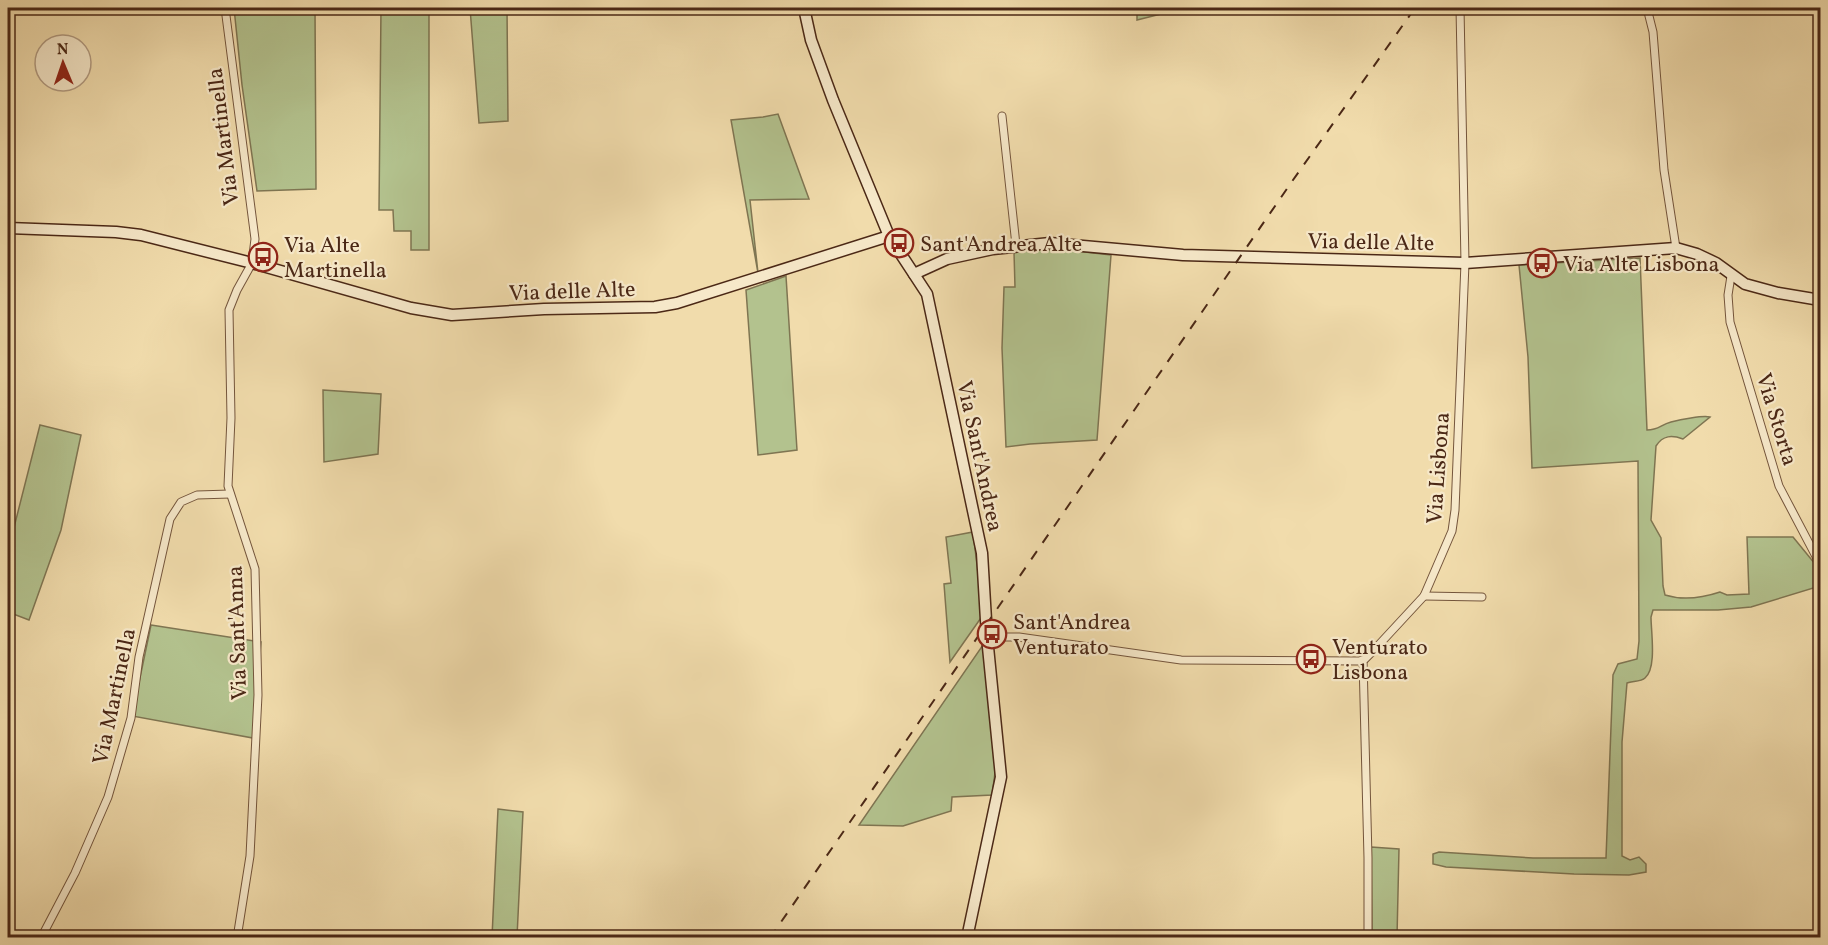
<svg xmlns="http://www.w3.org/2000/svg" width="1828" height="945" viewBox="0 0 1828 945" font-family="Vollkorn,serif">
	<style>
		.green { fill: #b3c28e; stroke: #7f7552; stroke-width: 1.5 }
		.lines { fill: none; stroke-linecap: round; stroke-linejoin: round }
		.street-casing { stroke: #74553c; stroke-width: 9 }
		.secondary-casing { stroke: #4b2816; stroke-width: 13 }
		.street { stroke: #f6e8c9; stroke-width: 7 }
		.secondary { stroke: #f6e8c9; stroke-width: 10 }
		.rail { stroke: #4b2816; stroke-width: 2; stroke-dasharray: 10 10; stroke-linecap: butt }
		.labels { text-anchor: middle; stroke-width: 4.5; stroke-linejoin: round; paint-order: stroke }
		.street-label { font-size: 22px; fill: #4b2816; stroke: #f6e8c9 }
		.poi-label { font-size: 22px; fill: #4b2816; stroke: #f6e8c9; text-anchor: start }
	</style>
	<rect width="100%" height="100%" fill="#f1dcac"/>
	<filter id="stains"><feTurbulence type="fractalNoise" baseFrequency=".00333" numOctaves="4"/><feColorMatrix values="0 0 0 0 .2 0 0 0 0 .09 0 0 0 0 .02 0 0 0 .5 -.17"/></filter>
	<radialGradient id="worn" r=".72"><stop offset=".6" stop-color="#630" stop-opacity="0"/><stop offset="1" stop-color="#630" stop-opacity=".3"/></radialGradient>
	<g class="green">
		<polygon points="234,8 315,8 316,189 257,191 242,85"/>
		<polygon points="381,8 429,8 429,250 411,250 411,231 394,231 393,210 379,210"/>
		<polygon points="470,8 507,8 508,121 479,123"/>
		<polygon points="1137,8 1172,8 1173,11 1137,20"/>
		<polygon points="778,114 809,199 750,200 758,273 731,120 763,117"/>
		<polygon points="1038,250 1076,251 1111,255 1097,440 1030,444 1006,447 1002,348 1004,287 1015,287 1014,252"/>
		<path d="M1640 258 1647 430C1659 430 1660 425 1671 422 1679 420 1703 415 1710 417L1683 439C1672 435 1663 435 1656 446L1651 520 1661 538 1663 586 1665 595C1684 601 1702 598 1720 592L1727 595 1749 594 1747 537H1793L1820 570V586L1751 607 1718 610H1653L1651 617C1651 632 1657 668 1645 678 1641 682 1632 681 1627 683L1622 742V856L1630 860 1639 857 1646 864V872L1629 875 1574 874 1446 867 1433 864V854L1439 852 1533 858H1606L1613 675 1618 664 1637 659 1639 641 1638 461 1532 468 1528 357 1519 265Z"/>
		<polygon points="786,276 797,450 758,455 746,290"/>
		<polygon points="323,390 381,394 378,454 324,462"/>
		<polygon points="40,425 81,435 61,530 29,620 8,612 8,551"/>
		<polygon points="973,532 983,615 950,662 944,584 951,583 946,537"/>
		<polygon points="151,625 261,642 253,738 132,716"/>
		<polygon points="985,642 997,758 992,795 952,797 951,811 903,826 859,825"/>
		<polygon points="498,809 523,812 517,937 492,937"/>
		<polygon points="1371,847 1399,849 1397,937 1372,937"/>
	</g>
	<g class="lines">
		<g class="street-casing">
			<g id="street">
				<polyline points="225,8 255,239 252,263 237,290 229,310 231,418 228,486 255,569 258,695 250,856 237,938"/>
				<polyline points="1647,8 1653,32 1664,170 1676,248"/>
				<polyline points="1002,116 1016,245"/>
				<polyline points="1731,276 1728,295 1730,322 1779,486 1820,564"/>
				<polyline points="1424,596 1482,597"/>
				<polyline points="987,637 1019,637 1181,660 1359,661 1365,659 1374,650 1424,596 1452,531 1455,510 1465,263 1460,8"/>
				<polyline points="1363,660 1368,858 1368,938"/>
				<polyline points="41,938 75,873 108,797 131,718 139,657 170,519 181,502 197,495 230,494"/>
			</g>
		</g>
		<g class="secondary-casing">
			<g id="secondary">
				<polyline points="804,8 811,40 833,100 889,236 927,294 982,553 987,637 1001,777 967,938"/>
				<polyline points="8,228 116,232 141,235 252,263 411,308 452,315 544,309 655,307 677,303 889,236"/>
				<polyline points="914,274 947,259 993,249 1050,243 1183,255 1465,263 1676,248 1697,254 1716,263 1745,284 1778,293 1820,300"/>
			</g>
		</g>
		<use href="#street" class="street"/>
		<use href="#secondary" class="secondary"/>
		<polyline class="rail" points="770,938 1293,180 1415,8"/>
	</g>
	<defs>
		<g id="bus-ring" transform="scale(1.5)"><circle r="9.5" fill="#f6e8c9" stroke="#8f2418" stroke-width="1.5"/><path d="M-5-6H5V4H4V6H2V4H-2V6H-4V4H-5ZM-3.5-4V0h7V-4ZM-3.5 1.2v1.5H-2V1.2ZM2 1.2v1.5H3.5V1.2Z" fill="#8f2418"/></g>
	</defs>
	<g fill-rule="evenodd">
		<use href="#bus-ring" x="899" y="243"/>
		<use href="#bus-ring" x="263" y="257"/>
		<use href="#bus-ring" x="1542" y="263"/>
		<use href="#bus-ring" x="992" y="634"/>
		<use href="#bus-ring" x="1311" y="659"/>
	</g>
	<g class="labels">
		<g class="street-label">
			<text transform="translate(222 137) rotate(-97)" y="8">Via Martinella</text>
			<text transform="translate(1371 241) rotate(1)" y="8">Via delle Alte</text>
			<text transform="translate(572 290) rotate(-2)" y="8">Via delle Alte</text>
			<text transform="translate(1778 419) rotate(73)" y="8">Via Storta</text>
			<text transform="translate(981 456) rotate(78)" y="8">Via Sant'Andrea</text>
			<text transform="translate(1437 468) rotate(-86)" y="8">Via Lisbona</text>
			<text transform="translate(236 633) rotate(-92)" y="8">Via Sant'Anna</text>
			<text transform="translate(113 696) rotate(-78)" y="8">Via Martinella</text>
		</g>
		<g class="poi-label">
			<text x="920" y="251">Sant'Andrea Alte</text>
			<text x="284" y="252">Via Alte<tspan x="284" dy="25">Martinella</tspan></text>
			<text x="1563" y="271">Via Alte Lisbona</text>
			<text x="1013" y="629">Sant'Andrea<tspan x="1013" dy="25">Venturato</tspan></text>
			<text x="1332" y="654">Venturato<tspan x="1332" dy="25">Lisbona</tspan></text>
		</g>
	</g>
	<rect width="1828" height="945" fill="none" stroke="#f1dcac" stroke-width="30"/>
	<rect x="9" y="9" width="1810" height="927" fill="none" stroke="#4b2816" stroke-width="3"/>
	<rect x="15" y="15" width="1798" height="915" fill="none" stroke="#4b2816" stroke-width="1.5"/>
	<g transform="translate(63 63) rotate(358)"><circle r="28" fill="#f6e8c9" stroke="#b29b81" stroke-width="1.5"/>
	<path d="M0-4.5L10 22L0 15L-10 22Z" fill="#8f2418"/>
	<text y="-9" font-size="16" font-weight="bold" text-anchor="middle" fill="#4b2816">N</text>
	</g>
	<rect width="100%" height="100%" filter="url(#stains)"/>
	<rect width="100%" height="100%" fill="url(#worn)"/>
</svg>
